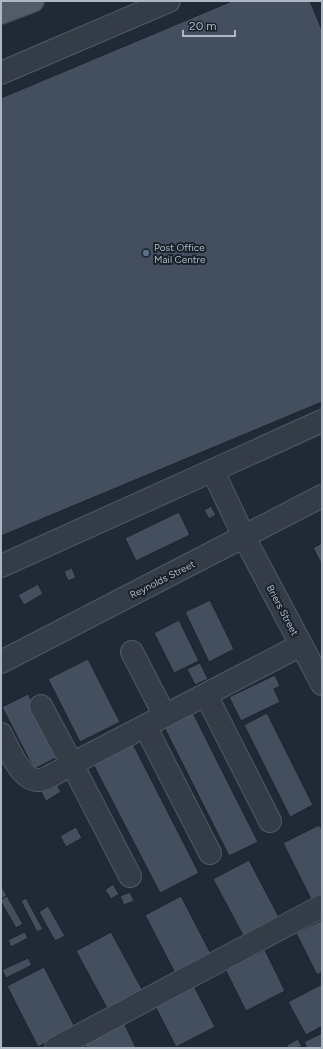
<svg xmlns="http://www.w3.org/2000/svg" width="323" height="1049" viewBox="0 0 323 1049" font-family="Figtree,sans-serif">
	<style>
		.building { fill: #434f5e; stroke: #1b232d }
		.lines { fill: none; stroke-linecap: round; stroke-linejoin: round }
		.minor-casing { stroke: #515965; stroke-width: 24 }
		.major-casing { stroke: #3d4550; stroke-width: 24 }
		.minor { stroke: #343c47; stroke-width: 22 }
		.major { stroke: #525b67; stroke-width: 22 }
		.service-dot { fill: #5c6f8a; stroke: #19212b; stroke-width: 1.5 }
		.labels { text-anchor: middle; stroke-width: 4; stroke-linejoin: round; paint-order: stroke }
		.poi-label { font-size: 10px; fill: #aeb6c4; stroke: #19212b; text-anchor: start }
		.street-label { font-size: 10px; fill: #aeb6c4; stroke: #19212b }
	</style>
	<rect width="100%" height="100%" fill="#202a36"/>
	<g class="building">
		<polygon points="232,1 310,1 322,30 322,402 1,536 1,98"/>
		<polygon points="211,506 216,515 209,519 204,510"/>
		<polygon points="179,512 190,535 136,561 125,538"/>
		<polygon points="322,543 322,562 321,563 313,548"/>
		<polygon points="72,568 76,578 68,581 64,571"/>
		<polygon points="38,584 43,594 24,605 18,595"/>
		<polygon points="210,600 234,649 209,662 185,612"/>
		<polygon points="179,620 199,661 174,673 154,633"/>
		<polygon points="88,659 120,722 80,742 48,679"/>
		<polygon points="200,663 208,679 195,685 187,669"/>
		<polygon points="275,675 280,686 274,689 280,702 241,721 229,697"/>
		<polygon points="28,694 60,756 34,769 2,707"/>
		<polygon points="193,713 258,842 229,856 164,727"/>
		<polygon points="267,713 313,805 290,817 244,725"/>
		<polygon points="133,744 199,873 160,893 93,764"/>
		<polygon points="56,783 61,792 46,801 41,792"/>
		<polygon points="319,825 322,830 322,899 313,903 283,843"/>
		<polygon points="76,827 82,838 66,847 60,836"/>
		<polygon points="249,860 281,921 245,939 213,879"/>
		<polygon points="113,884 119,894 111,899 105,890"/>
		<polygon points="1,885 7,896 1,899"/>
		<polygon points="130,892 134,901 124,905 120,896"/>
		<polygon points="7,896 23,924 16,928 1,902 1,899"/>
		<polygon points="181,896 212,956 176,975 145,915"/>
		<polygon points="26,898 43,929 37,932 21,901"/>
		<polygon points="48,906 65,936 55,941 39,912"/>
		<polygon points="322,920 322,972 317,975 296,933"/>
		<polygon points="25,932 28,938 11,947 8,940"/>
		<polygon points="111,932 143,991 108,1010 76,951"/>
		<polygon points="265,950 285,991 246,1011 225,969"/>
		<polygon points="28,958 32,965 6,978 2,970"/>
		<polygon points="44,967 75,1027 38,1047 7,986"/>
		<polygon points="322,984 322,1026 306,1035 288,1002"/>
		<polygon points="194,986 215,1027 176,1047 155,1006"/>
		<polygon points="124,1023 136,1048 87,1048 84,1043"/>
		<polygon points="322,1033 322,1048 307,1048 304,1042"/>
		<polygon points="298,1039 302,1047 288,1048 287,1045"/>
	</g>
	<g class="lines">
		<g class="minor-casing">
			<g id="minor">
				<polyline points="1,73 169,1"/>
				<polyline points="213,471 244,537 322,684"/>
				<polyline points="1,566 322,421"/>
				<polyline points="132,652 165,716"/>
				<polyline points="1,662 322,496"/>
				<polyline points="206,695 270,821"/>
				<polyline points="145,726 210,853"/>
				<path d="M1 734C8 748 21 781 39 780 46 780 64 768 72 764L41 706"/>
				<polyline points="130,876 72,764 301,645"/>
				<polyline points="56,1048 322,906"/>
			</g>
		</g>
		<g class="major-casing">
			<polyline id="major" points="1,13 33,1"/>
		</g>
		<use href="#minor" class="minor"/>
		<use href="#major" class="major"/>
	</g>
	<circle class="service-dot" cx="146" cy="253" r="4"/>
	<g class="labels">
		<g class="poi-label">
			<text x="154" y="251">Post Office<tspan x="154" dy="12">Mail Centre</tspan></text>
		</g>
		<g class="street-label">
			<text transform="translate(162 579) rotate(-27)" y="4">Reynolds Street</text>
			<text transform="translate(283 610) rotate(62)" y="4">Briers Street</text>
		</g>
	</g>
	<rect width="323" height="1049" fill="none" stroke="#aeb6c4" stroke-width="4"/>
	<path d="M183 30v6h52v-6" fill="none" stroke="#aeb6c4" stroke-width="2"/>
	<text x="189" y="30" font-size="12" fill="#aeb6c4" stroke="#19212b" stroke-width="3" paint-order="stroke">20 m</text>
</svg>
